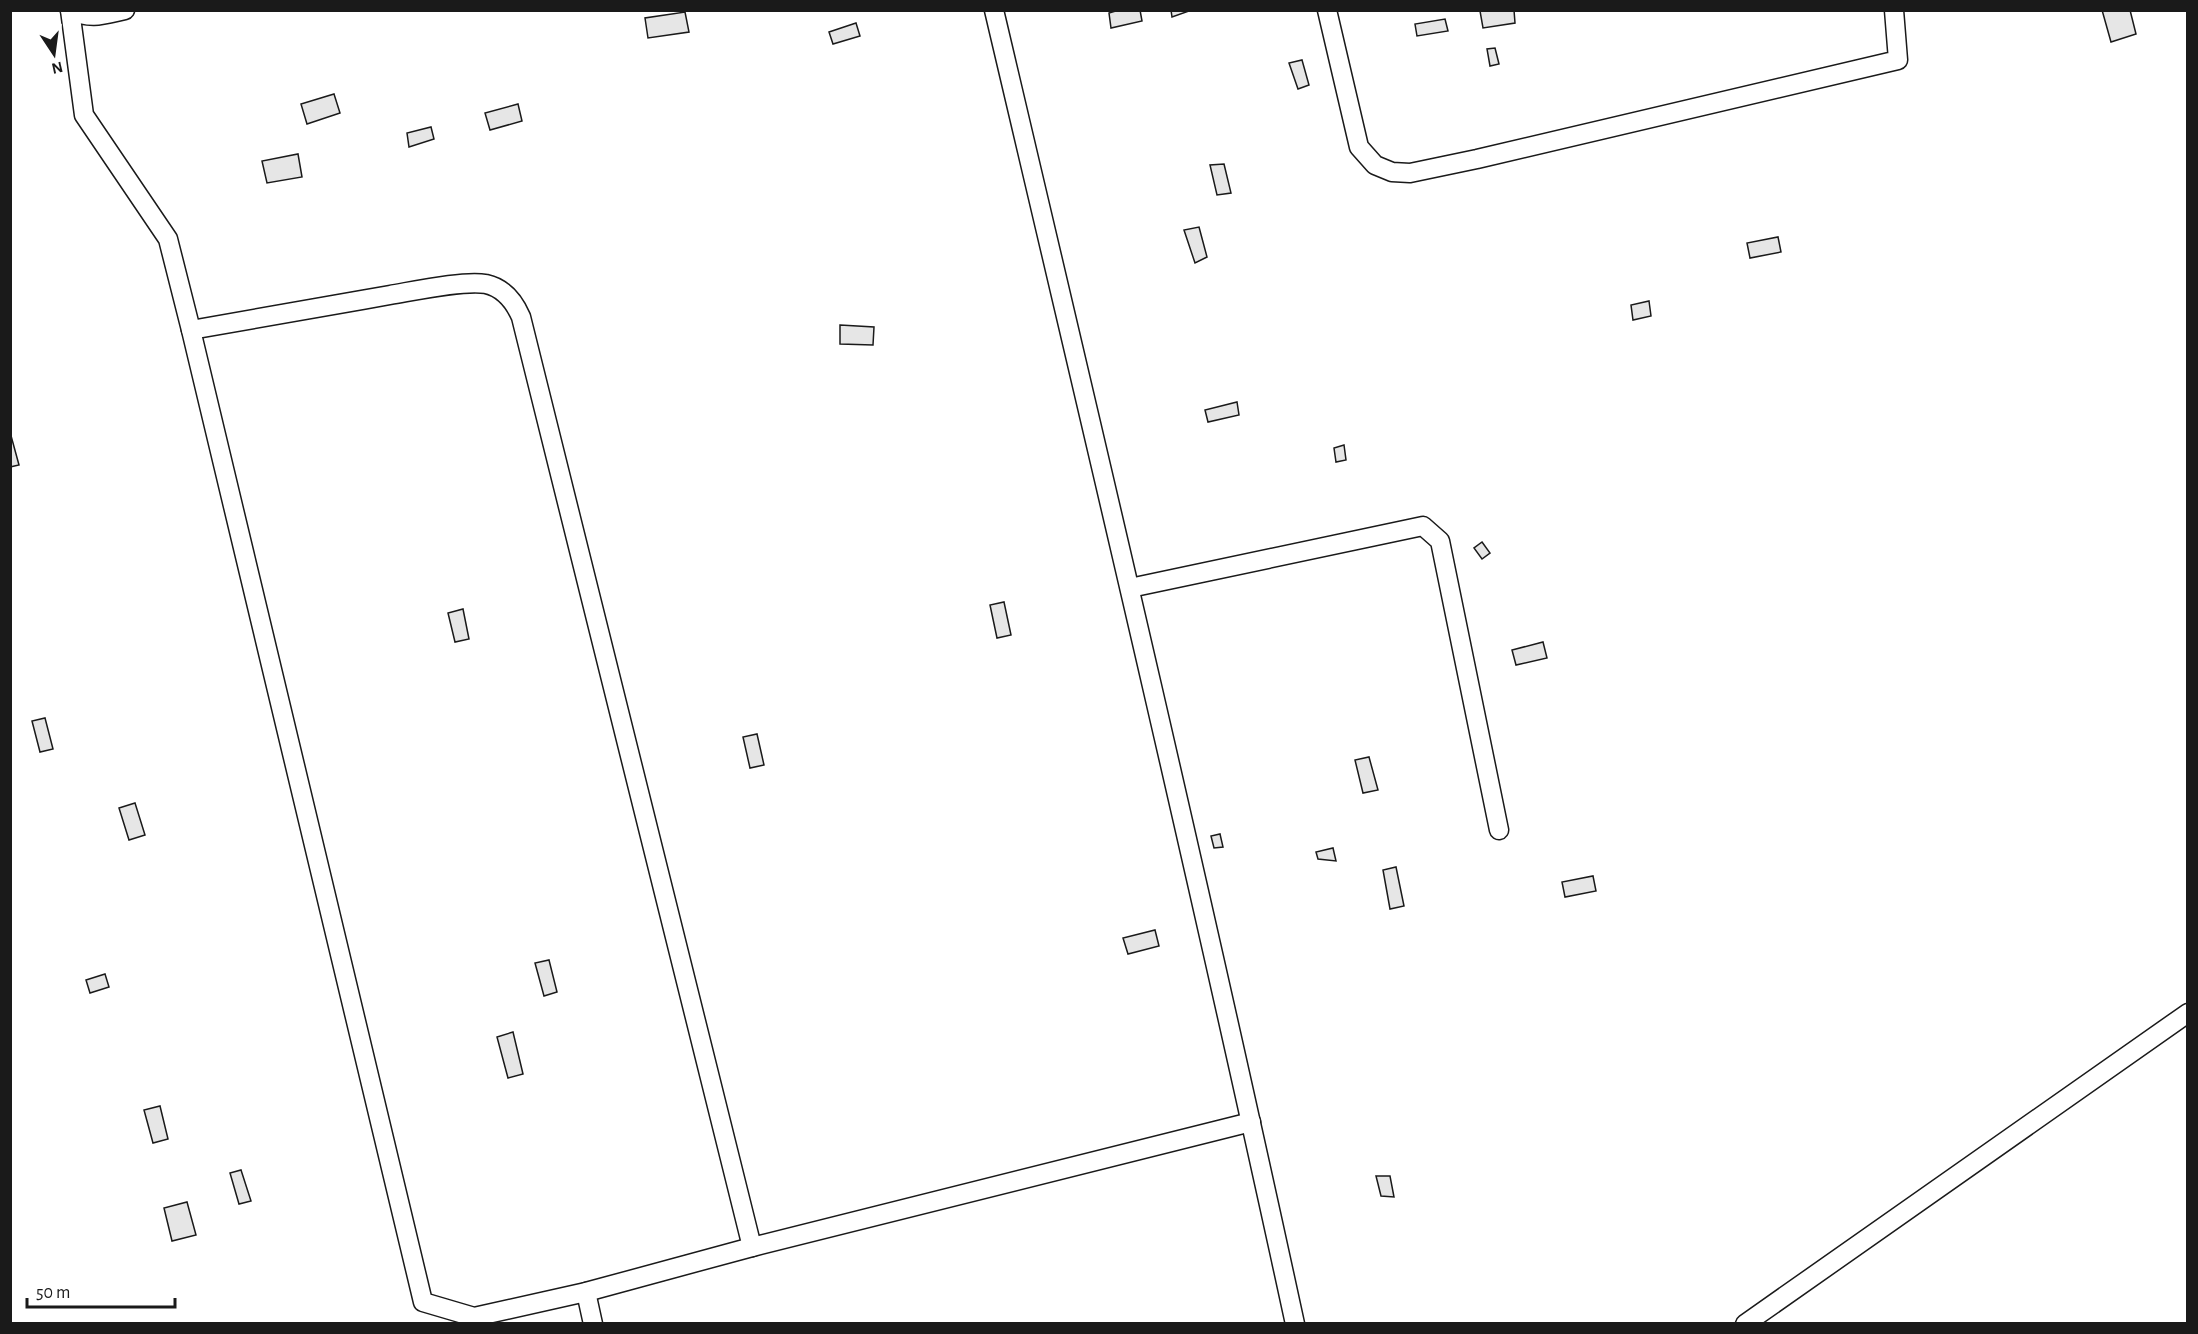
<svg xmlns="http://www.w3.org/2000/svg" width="2198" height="1334" viewBox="0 0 2198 1334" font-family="'Alegreya Sans',sans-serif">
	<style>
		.building { fill: #e6e6e6; stroke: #1a1a1a; stroke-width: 1.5 }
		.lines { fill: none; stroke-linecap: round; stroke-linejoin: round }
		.minor-casing { stroke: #1a1a1a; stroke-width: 21 }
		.minor { stroke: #fff; stroke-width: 18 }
	</style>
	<rect width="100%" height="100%" fill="#fff"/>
	<g class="building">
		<polygon points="1119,10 1140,10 1142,21 1111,28 1109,13"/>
		<polygon points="1171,10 1189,10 1189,11 1172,17"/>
		<polygon points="1514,10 1515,23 1483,28 1480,11"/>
		<polygon points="2102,10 2130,10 2136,34 2111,42"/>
		<polygon points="685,12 689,32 648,38 645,18"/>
		<polygon points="1445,19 1448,31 1417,36 1415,24"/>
		<polygon points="856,23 860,36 833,44 829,32"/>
		<polygon points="1495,48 1499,64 1490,66 1487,49"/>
		<polygon points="1302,60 1309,85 1298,89 1289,63"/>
		<polygon points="334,94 340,113 307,124 301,104"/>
		<polygon points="518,104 522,121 490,130 485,113"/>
		<polygon points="431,127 434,139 409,147 407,133"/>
		<polygon points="298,154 302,177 267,183 262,161"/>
		<polygon points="1224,164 1231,193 1217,195 1210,165"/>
		<polygon points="1199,227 1207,257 1195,263 1184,230"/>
		<polygon points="1778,237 1781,252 1750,258 1747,243"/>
		<polygon points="1649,301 1651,316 1633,320 1631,305"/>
		<polygon points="840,325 874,327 873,345 840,344"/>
		<polygon points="1237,402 1239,415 1208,422 1205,410"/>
		<polygon points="10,432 19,465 10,467"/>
		<polygon points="1344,445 1346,460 1336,462 1334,448"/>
		<polygon points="1482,542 1490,553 1482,559 1474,548"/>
		<polygon points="1004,602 1011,635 997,638 990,605"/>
		<polygon points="463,609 469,639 455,642 448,613"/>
		<polygon points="1543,642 1547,658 1516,665 1512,650"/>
		<polygon points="45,718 53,749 40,752 32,721"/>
		<polygon points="757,734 764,765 750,768 743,737"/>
		<polygon points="1369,757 1378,790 1363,793 1355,760"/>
		<polygon points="135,803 145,835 129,840 119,808"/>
		<polygon points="1220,834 1223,847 1214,848 1211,836"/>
		<polygon points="1333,848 1336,861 1318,859 1316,852"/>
		<polygon points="1396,867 1404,906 1390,909 1383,870"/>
		<polygon points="1593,876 1596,891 1565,897 1562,882"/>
		<polygon points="1155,930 1159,946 1128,954 1123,938"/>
		<polygon points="549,960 557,992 544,996 535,963"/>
		<polygon points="105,974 109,987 90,993 86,980"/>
		<polygon points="513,1032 523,1074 508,1078 497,1037"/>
		<polygon points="160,1106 168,1139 153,1143 144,1110"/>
		<polygon points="241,1170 251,1201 239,1204 230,1173"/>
		<polygon points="1376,1176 1390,1176 1394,1197 1381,1196"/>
		<polygon points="187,1202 196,1235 172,1241 164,1208"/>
	</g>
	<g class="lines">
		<g class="minor-casing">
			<g id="minor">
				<polyline points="70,10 84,115 168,239 191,330 423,1302 474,1317 586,1292 752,1247 1251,1122"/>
				<path d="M70 10C91 20 103 15 125 10"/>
				<path d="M994 10C1097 448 1200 885 1295 1324"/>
				<polyline points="1327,10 1359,147 1375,165 1392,172 1410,173 1477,159 1898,60 1894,10"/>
				<path d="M191 330C258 318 324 307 390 295 414 291 464 280 486 284 504 288 514 301 521 317L752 1247"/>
				<polyline points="1130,588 1423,526 1440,541 1499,830"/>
				<polyline points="586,1292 593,1324"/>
				<polyline points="1745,1324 2188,1013"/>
			</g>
		</g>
		<use href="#minor" class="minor"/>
	</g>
	<rect width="2198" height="1334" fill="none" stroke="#1a1a1a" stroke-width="24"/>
	<g transform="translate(54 54) rotate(167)" stroke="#ffffff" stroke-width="4.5" paint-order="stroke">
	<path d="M0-4.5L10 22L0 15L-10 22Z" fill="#1a1a1a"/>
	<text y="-9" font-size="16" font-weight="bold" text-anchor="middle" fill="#1a1a1a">N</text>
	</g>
	<path d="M27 1298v9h148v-9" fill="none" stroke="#1a1a1a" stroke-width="3"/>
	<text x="36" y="1298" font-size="18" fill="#1a1a1a" stroke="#ffffff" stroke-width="4.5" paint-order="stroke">50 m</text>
</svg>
